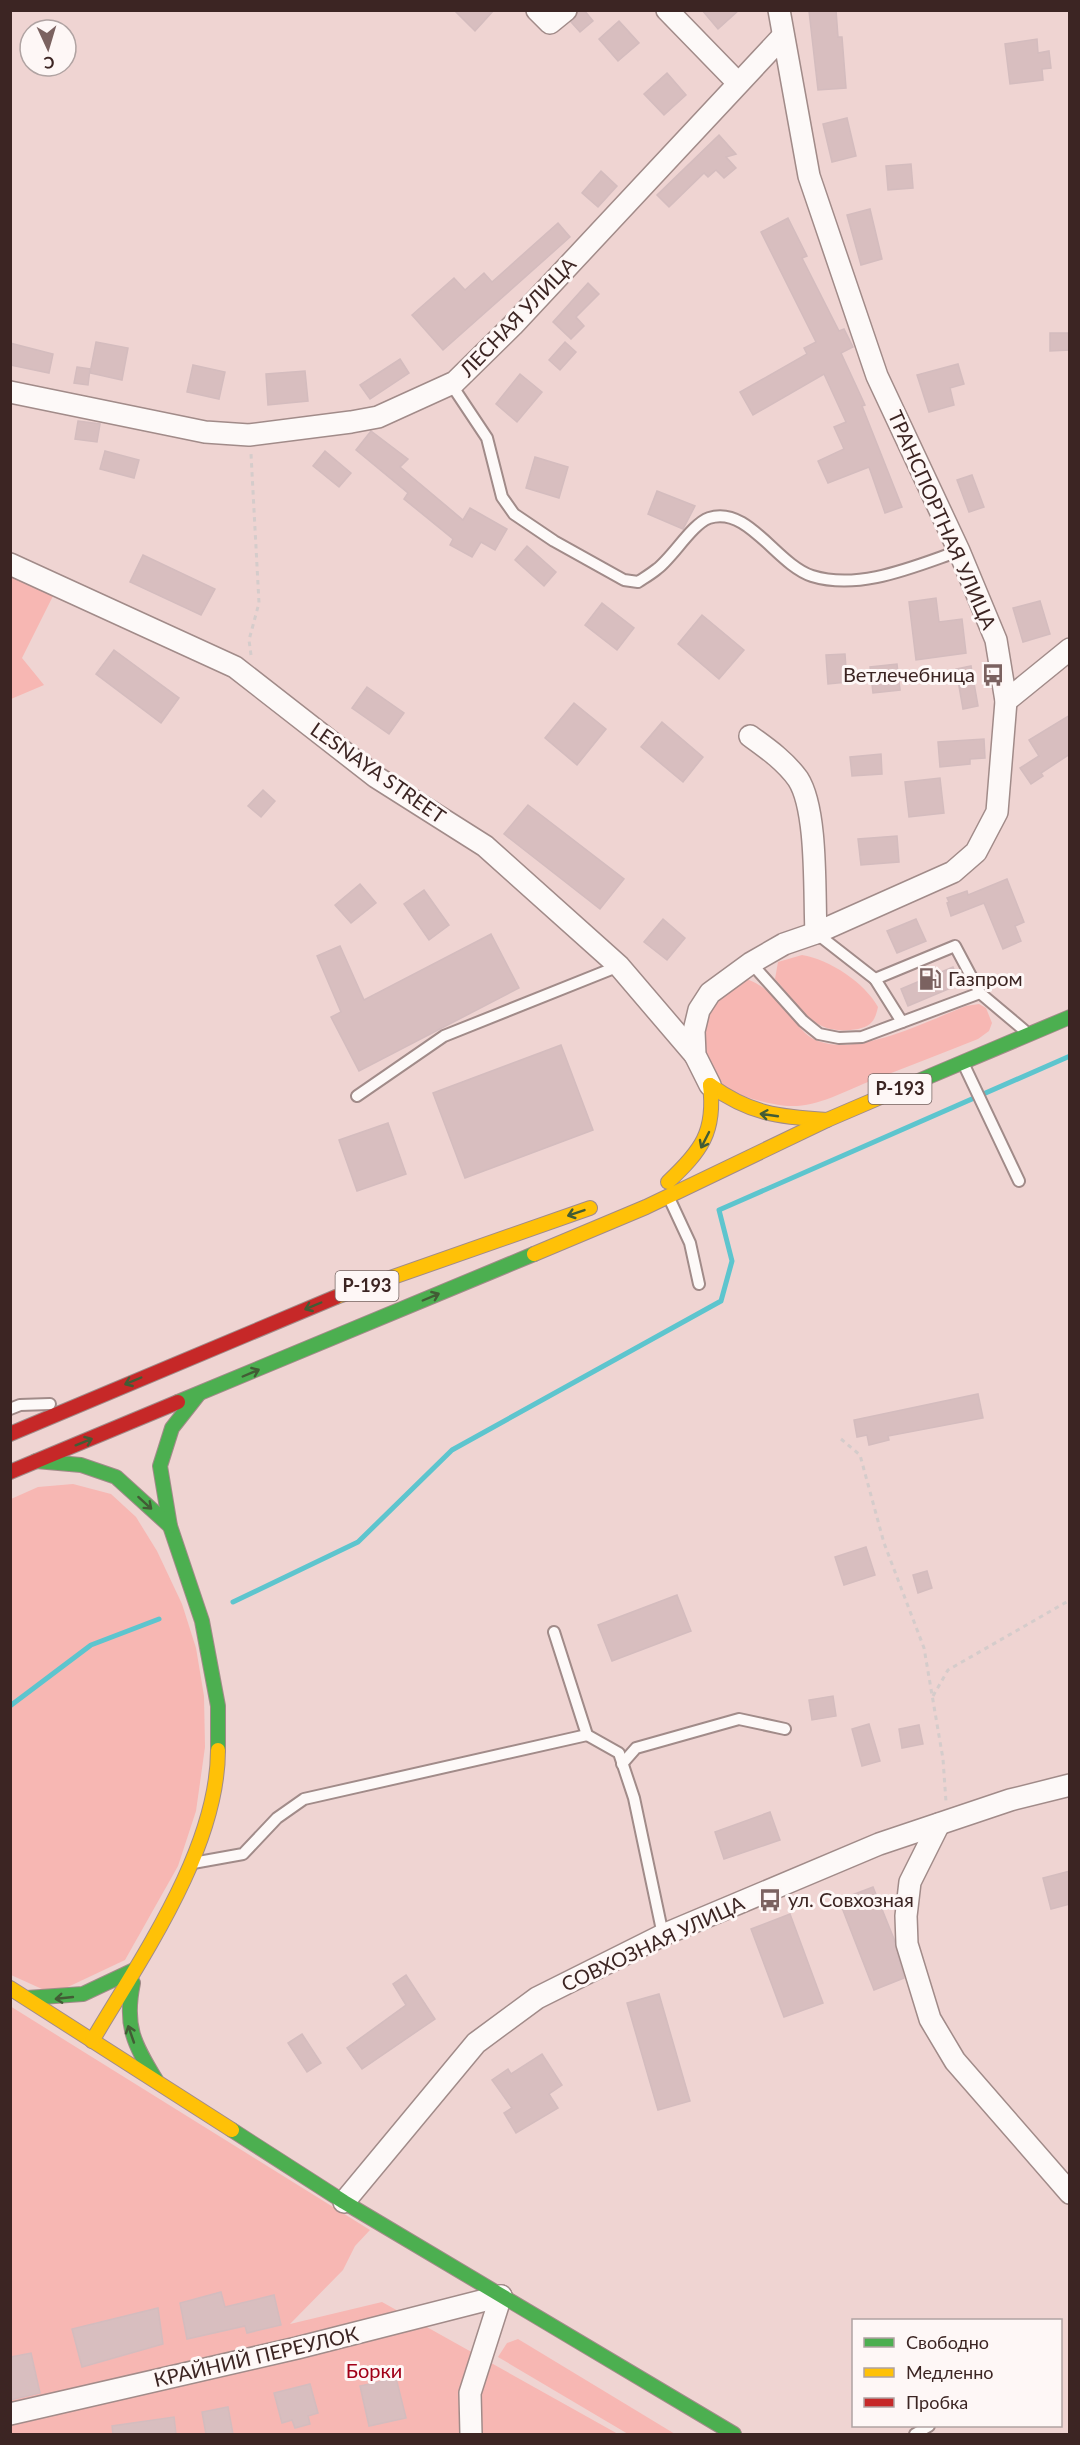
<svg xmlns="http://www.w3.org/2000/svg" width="1080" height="2445" viewBox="0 0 1080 2445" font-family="Lato,sans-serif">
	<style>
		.green { fill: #f7b7b3 }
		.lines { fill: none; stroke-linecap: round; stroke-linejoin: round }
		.stream { stroke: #5dc5ce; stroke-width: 5 }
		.building { fill: #d8bebf; stroke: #d4bcbe; stroke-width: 1.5 }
		.lane-casing { stroke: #a18b89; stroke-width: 14 }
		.street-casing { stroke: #a18b89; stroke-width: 24 }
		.fast-casing { stroke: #a18b89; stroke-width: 16 }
		.slow-casing { stroke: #a18b89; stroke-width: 16 }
		.jam-casing { stroke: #a18b89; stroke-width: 16 }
		.path { stroke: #d5cccb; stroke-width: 3; stroke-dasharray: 4.5 4.5; stroke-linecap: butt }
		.lane { stroke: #fdf9f8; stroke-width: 10 }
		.street { stroke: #fdf9f8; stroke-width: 21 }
		.fast { stroke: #4caf50; stroke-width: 14 }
		.slow { stroke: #ffc107; stroke-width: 14 }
		.jam { stroke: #c62828; stroke-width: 14 }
		.oneway { stroke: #425c35 }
		.labels { text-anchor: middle; stroke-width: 6; stroke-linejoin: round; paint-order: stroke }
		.shield { fill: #fef7f6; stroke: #766462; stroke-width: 1.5 }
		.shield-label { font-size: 18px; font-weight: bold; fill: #3c2523 }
		.street-label { font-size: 20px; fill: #3c2523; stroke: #fef7f6 }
		.poi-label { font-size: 20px; fill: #3c2523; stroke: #fef7f6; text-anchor: start }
		.park-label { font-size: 20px; fill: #a10018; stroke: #fef7f6 }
	</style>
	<rect width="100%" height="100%" fill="#efd4d2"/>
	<g class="green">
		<polygon points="10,569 54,594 22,658 44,685 11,699"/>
		<path d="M802 955C829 959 865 983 878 1007 875 1020 872 1026 858 1029 813 1037 802 1009 775 979L778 962Z"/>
		<path d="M749 980C775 990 786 1014 805 1033 841 1066 927 1021 966 1006L979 1004 986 1008 992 1023 989 1031 978 1039C942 1053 905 1068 868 1082 844 1092 816 1107 790 1106 773 1106 732 1095 721 1084 691 1052 701 984 749 980Z"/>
		<polygon points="73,1484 111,1494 136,1517 157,1551 182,1604 196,1648 204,1696 205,1747 196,1811 178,1866 125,1960 53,1994 11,1975 11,1499 38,1487"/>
		<polygon points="10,2006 370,2230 355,2246 343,2270 290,2324 382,2302 618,2434 11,2434"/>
		<polygon points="518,2339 675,2434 628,2434 498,2357 507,2343"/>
	</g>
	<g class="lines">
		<g class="stream">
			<polyline points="233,1602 358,1542 452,1450 721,1301 732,1261 719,1210 1070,1056"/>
			<polyline points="10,1706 91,1645 159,1619"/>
		</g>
	</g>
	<g class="building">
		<polygon points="454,10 494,10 475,31"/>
		<polygon points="578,10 584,10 593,21 580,32 571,22"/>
		<polygon points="702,10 739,10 718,29"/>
		<polygon points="836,10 838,37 842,37 846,88 818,90 809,11"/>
		<polygon points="619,21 639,43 618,61 599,39"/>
		<polygon points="1037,39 1038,53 1049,51 1051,68 1042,69 1043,80 1010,84 1005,44"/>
		<polygon points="667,73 686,95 664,115 644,94"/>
		<polygon points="847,118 856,156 832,162 823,124"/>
		<polygon points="719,135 736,154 726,157 736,168 724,178 716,170 708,177 704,173 669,207 657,195"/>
		<polygon points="911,164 913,188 888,190 886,166"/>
		<polygon points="601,171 617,186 598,207 582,193"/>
		<polygon points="870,209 882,259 861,265 847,215"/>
		<polygon points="788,218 807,256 802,258 839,331 844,329 853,347 841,353 865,405 862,406 902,507 885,513 869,467 828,483 818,461 844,449 834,427 846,422 824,374 753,415 740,392 807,354 804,348 816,342 761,232"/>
		<polygon points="558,223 570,237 443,350 412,315 454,278 465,290 484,273 492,282"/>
		<polygon points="588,283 599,294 576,317 584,326 571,339 553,322"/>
		<polygon points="1050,333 1070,333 1070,350 1050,351"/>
		<polygon points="96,342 128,348 122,380 90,373"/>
		<polygon points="565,342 576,352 560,370 549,360"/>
		<polygon points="10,343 53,354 49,373 10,365"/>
		<polygon points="400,359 409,373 370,399 360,385"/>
		<polygon points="958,364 964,384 950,388 954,405 929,412 917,375"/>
		<polygon points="193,365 225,372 219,399 187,392"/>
		<polygon points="77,367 90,369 88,385 74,383"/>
		<polygon points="305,371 308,401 268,405 266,374"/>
		<polygon points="520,374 542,392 517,422 496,404"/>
		<polygon points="78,421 100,424 97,442 75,439"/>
		<polygon points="371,431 408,459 400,467 463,520 470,508 507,529 495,550 481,542 472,557 450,545 453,539 404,499 408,493 356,450"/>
		<polygon points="105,451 139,460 134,478 100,469"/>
		<polygon points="325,451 351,473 339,487 313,466"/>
		<polygon points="535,457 568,467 559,498 526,488"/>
		<polygon points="972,475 984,507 969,512 957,480"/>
		<polygon points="657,491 695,506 683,529 648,514"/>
		<polygon points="527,546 556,572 544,586 515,560"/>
		<polygon points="143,555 215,589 201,615 130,582"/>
		<polygon points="936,598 939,622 962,619 966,653 916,660 909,602"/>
		<polygon points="1040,601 1050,634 1023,642 1013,608"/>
		<polygon points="602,603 634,628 617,650 585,625"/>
		<polygon points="702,615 744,650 719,679 678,644"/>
		<polygon points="114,650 179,698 161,723 96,674"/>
		<polygon points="845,654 847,682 828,684 826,655"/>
		<polygon points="897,664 900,690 873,693 870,667"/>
		<polygon points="971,666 978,706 963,709 956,669"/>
		<polygon points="367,687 404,713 389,734 352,708"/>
		<polygon points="574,703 606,729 577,765 545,738"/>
		<polygon points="1070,715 1070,754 1041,773 1043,776 1031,784 1020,768 1039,756 1029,740"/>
		<polygon points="662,722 703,757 683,782 641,747"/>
		<polygon points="984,739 985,758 970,759 970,764 940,767 938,742"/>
		<polygon points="881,754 882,774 852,776 850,757"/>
		<polygon points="940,778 944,813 909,817 905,782"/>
		<polygon points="263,790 275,801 261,817 248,806"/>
		<polygon points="528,805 624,879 600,909 504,834"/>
		<polygon points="897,836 899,862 861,865 858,839"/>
		<polygon points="1007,879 1024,922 1015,926 1021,941 1003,949 984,903 951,916 947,903 949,902 947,898 967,891 968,895"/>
		<polygon points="360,884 376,903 351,923 335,905"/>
		<polygon points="424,890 449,925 429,940 404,904"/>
		<polygon points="663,919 685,938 667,960 644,942"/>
		<polygon points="916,919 926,941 897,953 887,931"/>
		<polygon points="491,934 519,988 359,1071 331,1017 341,1012 317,956 340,946 364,1000"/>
		<polygon points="953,967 960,984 908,1006 901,989"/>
		<polygon points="561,1045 593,1130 465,1178 433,1093"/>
		<polygon points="388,1123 406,1174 357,1191 339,1140"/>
		<polygon points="978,1394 983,1418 888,1436 889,1440 869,1445 867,1435 857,1437 854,1420"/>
		<polygon points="866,1547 875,1575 844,1585 835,1557"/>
		<polygon points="927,1571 932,1588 918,1593 913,1575"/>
		<polygon points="677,1595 691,1631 612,1661 598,1625"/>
		<polygon points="833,1696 836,1716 812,1720 809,1700"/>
		<polygon points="869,1724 880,1761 862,1766 852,1729"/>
		<polygon points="919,1725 923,1744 902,1748 899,1729"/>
		<polygon points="770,1812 780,1840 724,1859 715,1832"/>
		<polygon points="1070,1871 1070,1904 1051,1909 1043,1878"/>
		<polygon points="873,1887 894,1939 904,1978 874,1990 839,1900"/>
		<polygon points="790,1914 823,2003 784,2017 751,1929"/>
		<polygon points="406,1975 435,2019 362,2069 347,2048 406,2005 393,1984"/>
		<polygon points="659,1994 690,2101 658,2110 627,2003"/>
		<polygon points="302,2034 321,2063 307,2072 288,2043"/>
		<polygon points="542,2054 562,2085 549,2094 558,2108 516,2133 504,2113 512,2108 492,2080 508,2069 511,2074"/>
		<polygon points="221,2292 225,2307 274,2295 281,2325 247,2333 245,2326 187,2339 180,2303"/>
		<polygon points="158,2308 163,2344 82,2367 72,2329"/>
		<polygon points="31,2353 40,2393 10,2400 10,2357"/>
		<polygon points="396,2378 406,2418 369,2426 360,2386"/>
		<polygon points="310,2384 318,2413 308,2416 310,2424 295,2428 292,2420 282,2423 274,2393"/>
		<polygon points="228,2407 233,2434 206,2434 202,2412"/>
		<polygon points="174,2417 176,2434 113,2434 112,2426"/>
	</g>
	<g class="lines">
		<g class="lane-casing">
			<g id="lane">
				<path d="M451 384 487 438 502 497 514 514 554 541 624 580 638 582C644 578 651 574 657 569 673 557 692 524 709 518 748 505 776 564 812 576 860 591 915 566 959 551"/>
				<polyline points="816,933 875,979 955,946 980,993 1024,1030"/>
				<polyline points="751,963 803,1021 819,1034 839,1038 862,1037 980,993"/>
				<polyline points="875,979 902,1022"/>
				<polyline points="964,1065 1019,1181"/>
				<polyline points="357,1096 444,1036 619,966"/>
				<polyline points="670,1200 690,1243 699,1284"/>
				<polyline points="10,1409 20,1405 50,1404"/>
				<polyline points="554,1632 587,1735 619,1753 634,1798 663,1935"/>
				<polyline points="622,1764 636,1748 739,1719 785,1729"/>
				<polyline points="193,1863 243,1854 277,1818 304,1799 587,1735"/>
				<polyline points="915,2434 929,2426"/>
			</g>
		</g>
		<g class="street-casing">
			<g id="street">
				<polyline points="537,10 550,23 566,10"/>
				<polyline points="667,10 738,83"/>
				<polyline points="10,392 205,432 249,435 351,422 378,417 455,382 513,325 783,36"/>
				<polyline points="10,564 235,667 376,777 485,846 619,966 695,1055"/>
				<polyline points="1006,701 1070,649"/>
				<path d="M750 736C768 749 785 761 798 779 818 810 814 894 816 933"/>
				<polyline points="710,1085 695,1055 694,1031 699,1010 710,993 751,963 784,944 816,933 953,872 976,852 997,812 1006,701 996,640 959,551 877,376 809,176 779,10"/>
				<polyline points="939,1824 910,1882 906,1916 907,1944 930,2019 955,2061 1070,2193"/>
				<polyline points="344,2202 476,2043 537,1998 663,1935 879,1844 1010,1800 1070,1785"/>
				<polyline points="10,2414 297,2348 501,2296"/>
				<polyline points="471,2434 470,2393 501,2296"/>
			</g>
		</g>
		<g class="fast-casing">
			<g id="fast">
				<polyline points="890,1093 1070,1017"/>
				<polyline points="198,1395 172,1428 160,1466 170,1526 202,1621 218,1706 218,1750"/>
				<polyline points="178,1402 534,1254"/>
				<polyline points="36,1461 81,1465 116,1477 170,1526"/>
				<path d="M133 1983C124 2026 134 2044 156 2080"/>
				<polyline points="27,1998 83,1994 134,1970"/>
				<polyline points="232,2130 344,2202 734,2434"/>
			</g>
		</g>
		<g class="slow-casing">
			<g id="slow">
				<path d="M710 1085C750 1114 779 1117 827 1120"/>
				<path d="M668 1182C701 1151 716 1132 710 1085"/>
				<polyline points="534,1254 646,1207 827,1120 890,1093"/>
				<polyline points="336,1297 590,1208"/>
				<polyline points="10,1988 232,2130"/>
				<path d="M92 2041C141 1958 218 1849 218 1750"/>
			</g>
		</g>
		<g class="jam-casing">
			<g id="jam">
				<polyline points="10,1434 336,1297"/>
				<polyline points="10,1472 178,1402"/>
			</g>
		</g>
		<g class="path">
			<polyline points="251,655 249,640 259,603 251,454"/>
			<polyline points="841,1439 860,1455 884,1543 924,1648 943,1759 946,1802"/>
			<polyline points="933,1696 948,1670 1070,1600"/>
		</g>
		<use href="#lane" class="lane"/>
		<use href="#street" class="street"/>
		<use href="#fast" class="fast"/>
		<use href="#slow" class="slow"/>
		<use href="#jam" class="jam"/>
	</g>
	<defs><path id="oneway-shaft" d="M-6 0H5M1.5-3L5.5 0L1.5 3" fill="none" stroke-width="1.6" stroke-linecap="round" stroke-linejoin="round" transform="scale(1.5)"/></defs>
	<g class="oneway">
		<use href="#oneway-shaft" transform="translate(769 1115) rotate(-172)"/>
		<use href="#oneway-shaft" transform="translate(705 1140) rotate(117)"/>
		<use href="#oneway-shaft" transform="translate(576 1213) rotate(161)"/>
		<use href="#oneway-shaft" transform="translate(431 1297) rotate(-23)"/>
		<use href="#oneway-shaft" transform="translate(313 1306) rotate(157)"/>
		<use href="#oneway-shaft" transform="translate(251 1373) rotate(-23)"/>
		<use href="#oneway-shaft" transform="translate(133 1381) rotate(157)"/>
		<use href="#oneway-shaft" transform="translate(84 1442) rotate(-22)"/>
		<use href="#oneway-shaft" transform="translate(145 1503) rotate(42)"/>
		<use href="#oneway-shaft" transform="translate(64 1998) rotate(174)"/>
		<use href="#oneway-shaft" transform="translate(131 2034) rotate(-109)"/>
	</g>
	<defs>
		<g id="bus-bare" transform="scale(1.8)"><path d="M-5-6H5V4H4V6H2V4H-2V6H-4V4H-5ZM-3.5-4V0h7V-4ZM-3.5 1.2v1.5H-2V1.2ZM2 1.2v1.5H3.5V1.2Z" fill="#7b6260" stroke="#fef7f6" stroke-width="2.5" paint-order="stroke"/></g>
		<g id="fuel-bare" transform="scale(1.8)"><path d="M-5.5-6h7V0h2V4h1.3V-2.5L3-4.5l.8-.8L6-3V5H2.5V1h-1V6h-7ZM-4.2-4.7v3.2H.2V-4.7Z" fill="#7b6260" stroke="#fef7f6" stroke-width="2.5" paint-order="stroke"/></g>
	</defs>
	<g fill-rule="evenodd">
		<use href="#bus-bare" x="993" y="675"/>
		<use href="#fuel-bare" x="930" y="979"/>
		<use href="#bus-bare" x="770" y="1900"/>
	</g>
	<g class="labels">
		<g class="shield">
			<rect x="868.5" y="1074" width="63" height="30" rx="4.5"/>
			<rect x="335.5" y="1271" width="63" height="30" rx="4.5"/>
		</g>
		<g class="shield-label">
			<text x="900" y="1095">Р-193</text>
			<text x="367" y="1292">Р-193</text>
		</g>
		<g class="street-label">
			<text transform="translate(518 317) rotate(-46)" y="7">ЛЕСНАЯ УЛИЦА</text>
			<text transform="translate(942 520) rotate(66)" y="7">ТРАНСПОРТНАЯ УЛИЦА</text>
			<text transform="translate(378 773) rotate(35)" y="7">LESNAYA STREET</text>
			<text transform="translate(653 1944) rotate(-25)" y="7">СОВХОЗНАЯ УЛИЦА</text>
			<text transform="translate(256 2357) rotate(-13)" y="7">КРАЙНИЙ ПЕРЕУЛОК</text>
		</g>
		<g class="poi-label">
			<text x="975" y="682" text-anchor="end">Ветлечебница</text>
			<text x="948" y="986">Газпром</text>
			<text x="788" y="1907">ул. Совхозная</text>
		</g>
		<g class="park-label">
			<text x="374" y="2378">Борки</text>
		</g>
	</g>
	<rect width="1080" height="2445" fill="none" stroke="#3c2523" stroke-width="24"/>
	<rect x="852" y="2319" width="210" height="108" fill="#fef7f6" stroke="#b0a3a2" stroke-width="1.5"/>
	<rect x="864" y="2338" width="30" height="9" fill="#4caf50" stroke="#b0a3a2" stroke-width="1.5"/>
	<text x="906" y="2349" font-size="18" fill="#3c2523">Свободно</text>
	<rect x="864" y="2368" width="30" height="9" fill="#ffc107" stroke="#b0a3a2" stroke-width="1.5"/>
	<text x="906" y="2379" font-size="18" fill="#3c2523">Медленно</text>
	<rect x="864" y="2398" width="30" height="9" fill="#c62828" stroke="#b0a3a2" stroke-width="1.5"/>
	<text x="906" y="2409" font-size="18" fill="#3c2523">Пробка</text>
	<g transform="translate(48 48) rotate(176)"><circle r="28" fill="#fef7f6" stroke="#b0a3a2" stroke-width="1.5"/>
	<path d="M0-4.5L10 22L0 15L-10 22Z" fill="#7b6260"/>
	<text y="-9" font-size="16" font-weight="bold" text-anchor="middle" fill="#3c2523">С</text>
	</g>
</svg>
